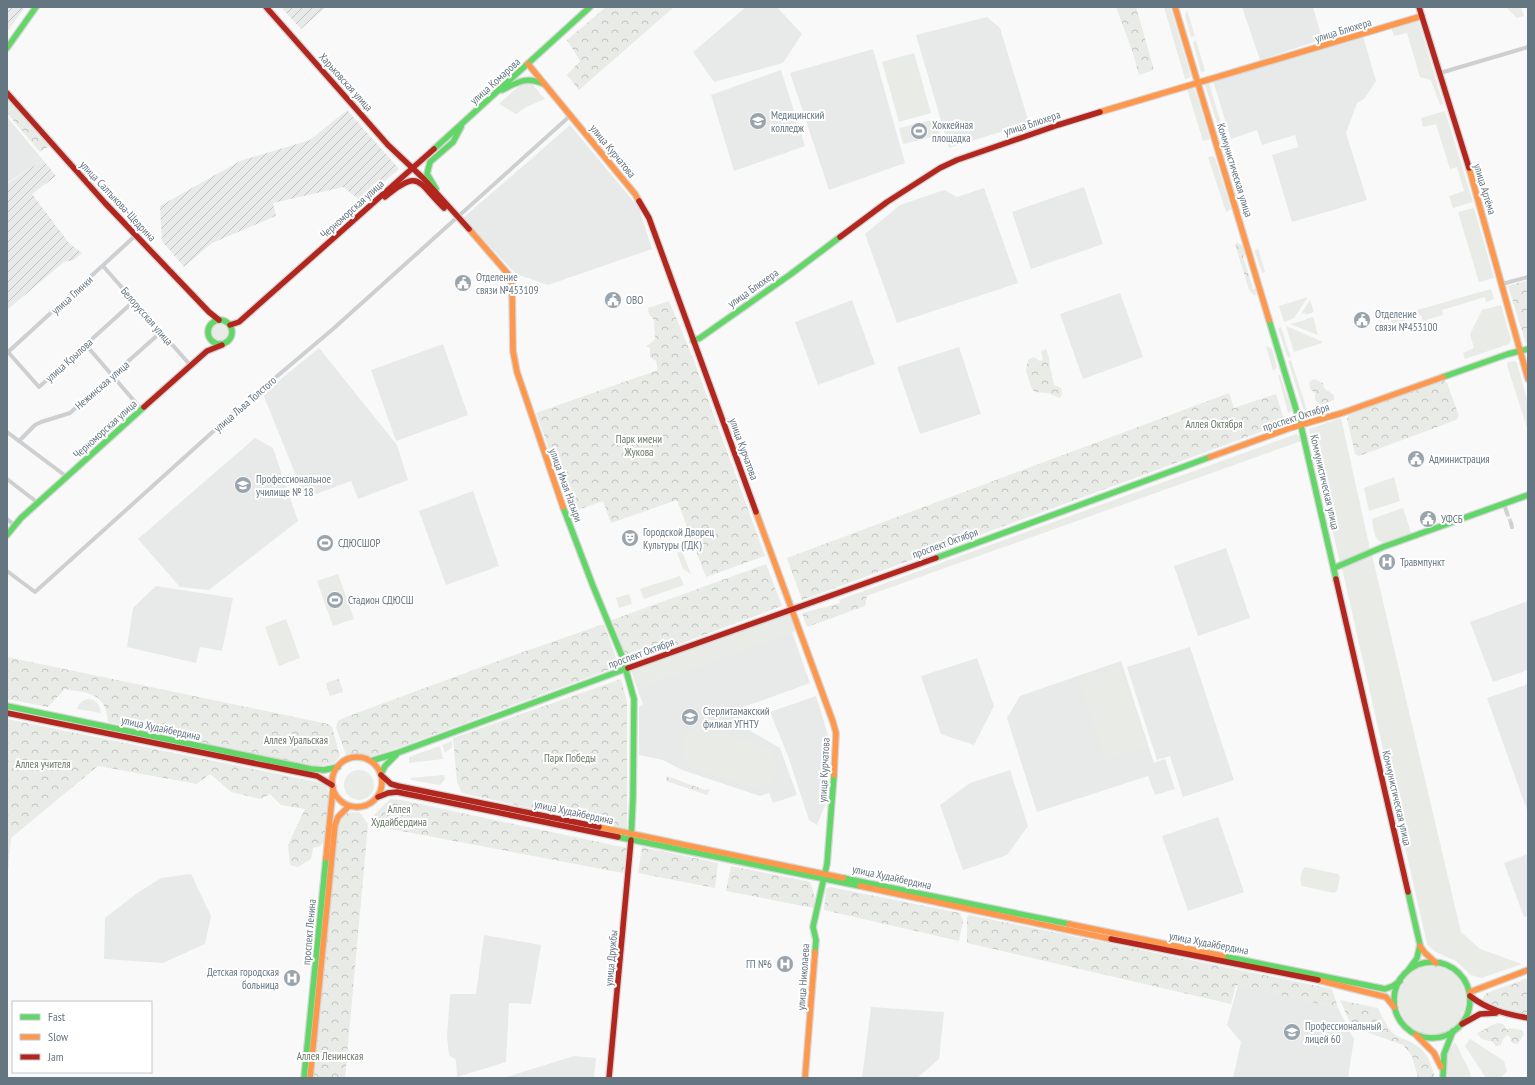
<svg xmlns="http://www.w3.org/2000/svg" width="1535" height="1085" viewBox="0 0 1535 1085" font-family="'PT Sans Narrow',sans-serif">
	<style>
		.built { fill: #e8e9e9 }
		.industrial { fill: url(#industrial-furrows) }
		.grass { fill: #e8ebe6 }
		.forest { fill: url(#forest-crowns) }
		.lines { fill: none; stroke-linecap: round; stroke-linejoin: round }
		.street-tunnel { stroke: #d4d8dc; stroke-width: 4; stroke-dasharray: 4 2; stroke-linecap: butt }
		.fast-casing { stroke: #d5d6d7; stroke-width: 8 }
		.slow-casing { stroke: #d5d6d7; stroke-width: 8 }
		.jam-casing { stroke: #d5d6d7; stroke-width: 8 }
		.street { stroke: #cecfd0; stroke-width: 4 }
		.fast { stroke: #63d668; stroke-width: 5.5 }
		.slow { stroke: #ff974d; stroke-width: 5.5 }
		.jam { stroke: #b3261e; stroke-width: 5.5 }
		.labels { text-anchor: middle; stroke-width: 4; stroke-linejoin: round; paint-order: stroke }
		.street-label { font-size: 11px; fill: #657683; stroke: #fff }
		.poi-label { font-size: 11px; fill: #657683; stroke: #fff; text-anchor: start }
		.park-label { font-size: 11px; fill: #687a64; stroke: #fff }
	</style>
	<defs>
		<pattern id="industrial-furrows" width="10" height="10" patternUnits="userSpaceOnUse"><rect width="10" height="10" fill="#e8e9e9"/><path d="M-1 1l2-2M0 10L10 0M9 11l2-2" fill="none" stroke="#c0c1c2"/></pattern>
		<pattern id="forest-crowns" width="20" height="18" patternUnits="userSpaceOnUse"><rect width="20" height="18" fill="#e8ebe6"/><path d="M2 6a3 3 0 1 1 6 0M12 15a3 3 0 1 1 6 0" fill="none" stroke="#c0c3c0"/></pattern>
	</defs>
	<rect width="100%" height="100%" fill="#f9f9f9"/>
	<g class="built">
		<polygon points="746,7 777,7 802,34 783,63 714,82 693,52"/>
		<polygon points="1242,7 1313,7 1321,35 1317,41 1260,60"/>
		<polygon points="987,17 1000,28 1029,123 949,148 916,35"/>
		<polygon points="1363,36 1376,81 1365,98 1357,103 1346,133 1367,200 1292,222 1272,155 1298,147 1295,135 1262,145 1257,130 1231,139 1213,81"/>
		<polygon points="873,49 905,163 829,190 790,73"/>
		<polygon points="781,70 805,146 734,171 711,95"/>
		<polygon points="7,117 43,160 7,183"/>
		<polygon points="570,125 639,208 652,249 548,285 516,274 463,218"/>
		<polygon points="1084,187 1103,244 1031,269 1012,212"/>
		<polygon points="984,188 1018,283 897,323 865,234 900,205 944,190 957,197"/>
		<polygon points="1120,293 1143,357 1083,379 1060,314"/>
		<polygon points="852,300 875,364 818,385 795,322"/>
		<polygon points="443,344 468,415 396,441 371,370"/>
		<polygon points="959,347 981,414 920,434 897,367"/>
		<polygon points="319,348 397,445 408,480 358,499 351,481 305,498 263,394"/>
		<polygon points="255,438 273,448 298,521 209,590 180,587 138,539"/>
		<polygon points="473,491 499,566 446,585 419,511"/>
		<polygon points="1226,548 1250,618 1198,636 1174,566"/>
		<polygon points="156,586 233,598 222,651 200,647 196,663 127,647 133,608"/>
		<polygon points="1528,601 1528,670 1493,682 1470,622"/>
		<polygon points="792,632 810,683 741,708 742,726 780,748 797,795 773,803 769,793 760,796 682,770 663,760 639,755 639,707 643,704 637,688"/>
		<polygon points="1190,647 1234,780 1183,797 1170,756 1157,760 1127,667"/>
		<polygon points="977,658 994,706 974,745 941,734 921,676"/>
		<polygon points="1121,661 1154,763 1165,759 1175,789 1155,795 1148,776 1037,812 1007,718 1020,696"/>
		<polygon points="1528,684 1528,813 1487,698"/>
		<polygon points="816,696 828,735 825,805 817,825 809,820 788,756 770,712"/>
		<polygon points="1010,770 1028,826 1007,855 963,870 940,805 970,783"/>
		<polygon points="1218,817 1244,892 1188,911 1162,836"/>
		<polygon points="1528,854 1528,916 1524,917 1504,863"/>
		<polygon points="191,874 211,916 205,944 163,963 104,959 105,918 136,894 161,878"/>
		<polygon points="484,935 541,945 531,1004 509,1003 506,1062 457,1077 456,1060 449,1055 447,1037 450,994 476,994"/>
		<polygon points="1238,985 1338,1008 1354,1039 1348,1078 1233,1078 1241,1042 1227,1025"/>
		<polygon points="871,1007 944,1012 939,1059 917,1078 862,1078"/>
		<polygon points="574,1056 596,1058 594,1078 503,1078"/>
	</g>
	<g class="industrial">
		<polygon points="7,7 25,7 7,32"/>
		<polygon points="281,7 326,7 301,29"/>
		<polygon points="347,110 399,169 361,201 343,187 273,203 276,216 212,243 184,267 162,241 160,206 240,161 310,140"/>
		<polygon points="43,160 56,176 32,194 69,243 82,253 74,260 64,262 7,310 7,184"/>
	</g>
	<g class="grass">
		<polygon points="1164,7 1170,7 1191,77 1185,79"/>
		<polygon points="1506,7 1521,7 1524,16 1517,18"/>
		<polygon points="1187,10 1195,36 1191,37 1185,15"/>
		<polygon points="1418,19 1443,104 1440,105 1431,80 1420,77 1407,33 1394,36 1391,27"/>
		<polygon points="1196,40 1205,71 1201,72 1193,42"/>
		<polygon points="914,53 931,113 899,122 882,62"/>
		<polygon points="526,83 532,84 545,99 526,107 516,114 499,104 520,85"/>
		<polygon points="1209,83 1226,140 1223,142 1205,85"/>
		<polygon points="1191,88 1195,90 1210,139 1203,141 1187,89"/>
		<polygon points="1445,111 1473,202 1453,208 1449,196 1464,191 1457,167 1450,169 1436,124 1423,127 1421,118"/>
		<polygon points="936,119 940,135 903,144 899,128"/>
		<polygon points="1228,146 1247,208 1243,208 1225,148"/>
		<polygon points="1212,156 1215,158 1231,209 1226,212 1208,157"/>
		<polygon points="1474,208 1494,278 1479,282 1458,212"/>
		<polygon points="1258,248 1265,272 1262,273 1255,252 1255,250"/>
		<polygon points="1491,289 1494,299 1486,302 1485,297 1442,310 1443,315 1423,321 1421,315 1404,320 1405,325 1397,328 1391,322 1393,317"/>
		<polygon points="1308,297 1294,318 1284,322 1279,306"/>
		<polygon points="1310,300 1314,312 1305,315 1305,313 1301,314"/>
		<polygon points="1501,305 1511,340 1509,344 1465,359 1463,353 1474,348 1470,334 1482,310"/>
		<polygon points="1313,317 1318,335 1290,324 1306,320 1306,319"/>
		<circle cx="220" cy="332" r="8"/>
		<polygon points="1286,326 1321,341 1322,343 1294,352"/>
		<polygon points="1281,327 1291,358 1287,356 1278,328"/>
		<polygon points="1266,346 1272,349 1277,367 1273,371"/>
		<polygon points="1291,360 1307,410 1304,411 1288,361"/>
		<polygon points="1515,361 1517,363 1528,403 1528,431 1507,365 1508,362"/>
		<polygon points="1278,375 1280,375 1292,411 1288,413"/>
		<polygon points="1341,418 1370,549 1340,563 1309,429"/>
		<polygon points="1296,434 1304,440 841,605 839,600"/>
		<polygon points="1394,477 1400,501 1369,511 1364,488"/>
		<path d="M1403 508 1411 533 1384 543C1373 541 1374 528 1372 519Z"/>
		<polygon points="682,551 691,574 683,569 677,553"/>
		<polygon points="1372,555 1461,932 1480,949 1522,964 1481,978 1471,975 1456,961 1436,952 1427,944 1342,568"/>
		<polygon points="338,574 354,619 333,626 317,581"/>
		<polygon points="680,576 684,585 644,599 640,589"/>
		<polygon points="629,594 632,604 619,608 616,598"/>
		<polygon points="790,613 796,631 637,688 631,671"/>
		<polygon points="286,619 300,658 279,666 265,627"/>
		<polygon points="1121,666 1147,747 1105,760 1079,679"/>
		<path d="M87 699C95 699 100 704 101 713L77 709C79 703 82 701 87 699Z"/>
		<path d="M704 727 710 728 768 748C784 765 778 784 754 787L694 769C679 759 675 736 695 729 697 728 701 728 704 727Z"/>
		<polygon points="452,741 452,747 445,753 442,745"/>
		<polygon points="440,746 443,759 409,763 409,757"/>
		<circle cx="359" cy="785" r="15"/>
		<polygon points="444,775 445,779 440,785 411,780 410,778"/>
		<path d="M1305 867 1338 874 1340 877 1337 891 1334 893 1302 886C1299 881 1301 871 1305 867Z"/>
		<circle cx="1432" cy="1000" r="34"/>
		<polygon points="1470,1039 1504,1061 1507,1071 1501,1078 1486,1078 1465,1046"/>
		<path d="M1455 1042 1470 1072 1471 1078H1448C1445 1063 1445 1054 1455 1042Z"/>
	</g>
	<g class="forest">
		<polygon points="606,7 674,7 579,90 567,75 580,61 567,40"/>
		<polygon points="1116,7 1136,7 1154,70 1139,75 1133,53"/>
		<polygon points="7,99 49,146 40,152 7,113"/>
		<polygon points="1237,243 1242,245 1246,253 1243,256 1253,289 1257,289 1255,296 1249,290 1235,244"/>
		<polygon points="1528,280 1528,343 1526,344 1508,286"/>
		<polygon points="669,301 693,358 765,556 706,577 677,500 611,523 603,501 572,512 536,413 658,370 656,361 650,357 650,348 647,346 655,339 654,320 649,314 648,308"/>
		<polygon points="1046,349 1049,358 1050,367 1054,385 1061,388 1062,394 1060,398 1048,393 1035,392 1032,389 1026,371 1028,360 1034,357 1040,361 1043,359 1041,351"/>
		<polygon points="1314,379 1323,383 1324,388 1334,395 1334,400 1321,405 1315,400 1315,393 1310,389 1309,382"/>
		<polygon points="1443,380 1447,383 1459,416 1456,420 1359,456 1355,454 1347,419 1350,413"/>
		<polygon points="1229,393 1234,408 1276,394 1285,423 802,600 787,558"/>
		<polygon points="766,564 782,606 628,663 612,620"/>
		<polygon points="867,596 865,606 807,627 802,613"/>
		<polygon points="601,625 604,625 619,666 373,757 358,754 346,755 336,727 338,721 346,717 506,658"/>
		<path d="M7 657 328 724 332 727 340 756 334 763 315 767 108 722C106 693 89 693 65 689L48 707 7 699Z"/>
		<polygon points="339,679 343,692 330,696 326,683"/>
		<polygon points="621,679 627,702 627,830 462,793 457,782 453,738"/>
		<path d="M7 719 317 782 327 786C331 805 326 824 324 842L320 846 313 848 311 859 298 867 290 865 288 845 305 809 281 805 270 794 260 799 231 792 210 774 197 784 98 766 11 838 7 882Z"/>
		<polygon points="667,776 705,790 710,789 707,795 666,781"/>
		<polygon points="390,799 401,800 627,848 623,873 380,827 374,815"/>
		<polygon points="359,812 368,824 345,1078 312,1078 339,822 344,813"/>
		<polygon points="642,847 718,863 715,888 638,873"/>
		<polygon points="731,866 810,882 815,897 814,908 726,891"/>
		<polygon points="830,887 960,913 963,921 959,941 824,910 826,889"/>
		<polygon points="969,915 1332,989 1338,1008 1236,985 1231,1004 967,943 967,917"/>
		<path d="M1528 978V1015C1518 1013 1491 1010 1484 1004 1482 1002 1483 1000 1483 997L1487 993Z"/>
		<path d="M1340 1000 1378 1008C1382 1017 1387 1028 1395 1035 1399 1038 1405 1039 1409 1041 1427 1050 1430 1060 1435 1078H1418L1412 1056 1403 1045 1352 1027Z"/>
		<path d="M1498 1023 1503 1024 1507 1030 1509 1028 1521 1030 1524 1034 1518 1044 1512 1043 1510 1037 1507 1035 1502 1040 1501 1045 1496 1046 1492 1041C1485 1041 1481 1039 1477 1033 1486 1030 1489 1025 1498 1023Z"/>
	</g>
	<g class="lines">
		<polyline class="street-tunnel" points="1507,513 1511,523"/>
		<g class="fast-casing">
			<g id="fast">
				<polyline points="7,48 36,7"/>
				<path d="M502 90C518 82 526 76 544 84"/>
				<polyline points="434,149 590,7"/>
				<polyline points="436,189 427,174 430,162 453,142 461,127"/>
				<circle cx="220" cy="332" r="12"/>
				<polyline points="1269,320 1301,426 1336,579"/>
				<polyline points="693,341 700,338 791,274 840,237"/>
				<polyline points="1443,377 1508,354 1528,349"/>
				<polyline points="563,507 593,586 622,656 634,699 633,798 631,840"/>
				<polyline points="7,535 21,518 144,407"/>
				<polyline points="936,558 1210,457"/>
				<polyline points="1334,568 1383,547 1528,495"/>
				<polyline points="7,706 311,769 324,770 338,767"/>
				<polyline points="371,761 397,753 628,668"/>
				<polyline points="381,774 385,766 396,755"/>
				<polyline points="618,837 860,886"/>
				<polyline points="843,878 1069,924"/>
				<polyline points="1408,892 1420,945 1417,958 1409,969"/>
				<polyline points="815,952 816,940 813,927 827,864 834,775"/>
				<polyline points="1223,956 1385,989 1393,986 1400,981"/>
				<circle cx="1432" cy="1000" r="38"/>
				<polyline points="304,1078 326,858"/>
				<polyline points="1443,1078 1444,1054 1453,1031"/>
			</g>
		</g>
		<g class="slow-casing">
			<g id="slow">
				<polyline points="1175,7 1269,320"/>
				<polyline points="528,64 635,194 639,201"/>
				<polyline points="1100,112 1422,16"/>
				<polyline points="1469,168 1528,379"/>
				<polyline points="469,229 508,274 512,285 513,351 517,372 563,507"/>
				<polyline points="1210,457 1290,428 1342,413 1443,377"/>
				<polyline points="756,512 833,722 836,733 834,775"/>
				<circle cx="357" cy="782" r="25"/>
				<polyline points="599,827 843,878"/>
				<polyline points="326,858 333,788"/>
				<polyline points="860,886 1111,939"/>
				<polyline points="1069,924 1223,956"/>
				<polyline points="1420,946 1425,953 1436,963"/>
				<polyline points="1318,980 1386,997 1394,1007"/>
				<polyline points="1470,992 1528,970"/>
				<polyline points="1416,1035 1434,1053 1441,1067"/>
				<polyline points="310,1078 335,825 338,817 349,806"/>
				<polyline points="805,1078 815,952"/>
			</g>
		</g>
		<g class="jam-casing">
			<g id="jam">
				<polyline points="266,7 388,145 423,178 469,229"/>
				<polyline points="1419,7 1469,168"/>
				<polyline points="7,93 105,203 209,312 219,320"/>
				<path d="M385 197C420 168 417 182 444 208"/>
				<polyline points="639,201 649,218 756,512"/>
				<polyline points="840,237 887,202 940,168 957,160 1058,125 1100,112"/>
				<polyline points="230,325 239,322 434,149"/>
				<polyline points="144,407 207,351 222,345"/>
				<polyline points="1336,579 1408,892"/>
				<polyline points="628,668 936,558"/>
				<polyline points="7,713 317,776 332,785"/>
				<polyline points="381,775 391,784 398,786 599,827"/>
				<polyline points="378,797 388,793 397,792 618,837"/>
				<polyline points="1111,939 1318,980"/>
				<path d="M1470 996C1488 1010 1506 1014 1528 1018"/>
				<polyline points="1462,1024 1480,1014 1496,1013"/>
				<polyline points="609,1078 631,840"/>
			</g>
		</g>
		<g class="street">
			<polyline points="1440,73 1528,47"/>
			<polyline points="103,266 191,366"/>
			<polyline points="1502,284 1528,277"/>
			<polyline points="86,345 142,410"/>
			<polyline points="8,352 39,387 134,301"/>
			<polyline points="7,353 135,236"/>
			<polyline points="7,432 67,477"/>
			<polyline points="19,441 35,425 41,422 70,413 161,332"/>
			<polyline points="7,479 38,503"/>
			<polyline points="1504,504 1507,513"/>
			<polyline points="7,519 14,525"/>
			<polyline points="1511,523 1512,527"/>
			<polyline points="7,571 35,592 237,410 333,329 571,115"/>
		</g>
		<use href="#fast" class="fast"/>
		<use href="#slow" class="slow"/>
		<use href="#jam" class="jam"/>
	</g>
	<defs>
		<g id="university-disc" transform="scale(0.9)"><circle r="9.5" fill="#99a4ac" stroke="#fff"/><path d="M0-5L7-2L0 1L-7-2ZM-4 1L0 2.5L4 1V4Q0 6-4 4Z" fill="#fff"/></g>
		<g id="stadium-disc" transform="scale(0.9)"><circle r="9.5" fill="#99a4ac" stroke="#fff"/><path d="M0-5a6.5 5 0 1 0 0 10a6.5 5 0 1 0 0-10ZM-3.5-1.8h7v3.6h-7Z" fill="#fff"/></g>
		<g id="civic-disc" transform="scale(0.9)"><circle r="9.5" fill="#99a4ac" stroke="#fff"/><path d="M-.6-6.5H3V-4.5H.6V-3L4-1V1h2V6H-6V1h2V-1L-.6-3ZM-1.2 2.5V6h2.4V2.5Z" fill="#fff"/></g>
		<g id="theatre-disc" transform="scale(0.9)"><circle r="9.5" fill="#99a4ac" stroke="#fff"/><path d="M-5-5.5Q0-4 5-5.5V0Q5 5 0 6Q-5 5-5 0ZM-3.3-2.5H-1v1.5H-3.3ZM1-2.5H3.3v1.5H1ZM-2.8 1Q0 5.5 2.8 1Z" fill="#fff"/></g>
		<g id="hospital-disc" transform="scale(0.9)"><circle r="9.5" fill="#99a4ac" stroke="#fff"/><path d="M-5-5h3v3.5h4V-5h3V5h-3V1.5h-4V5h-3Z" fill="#fff"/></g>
	</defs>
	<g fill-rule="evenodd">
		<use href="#university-disc" x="758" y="121"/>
		<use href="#stadium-disc" x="919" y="131"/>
		<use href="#civic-disc" x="463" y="283"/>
		<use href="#civic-disc" x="613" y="300"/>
		<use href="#civic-disc" x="1362" y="320"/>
		<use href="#civic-disc" x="1416" y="459"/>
		<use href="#university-disc" x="243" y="485"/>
		<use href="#civic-disc" x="1428" y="519"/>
		<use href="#theatre-disc" x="630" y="538"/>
		<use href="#stadium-disc" x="325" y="543"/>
		<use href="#hospital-disc" x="1387" y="562"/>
		<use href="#stadium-disc" x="335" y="600"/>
		<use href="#university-disc" x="690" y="717"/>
		<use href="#hospital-disc" x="785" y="964"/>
		<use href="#hospital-disc" x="292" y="978"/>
		<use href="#university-disc" x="1292" y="1032"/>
	</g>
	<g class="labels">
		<g class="street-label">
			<text transform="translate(1343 30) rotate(-17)" y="4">улица Блюхера</text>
			<text transform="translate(495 81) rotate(-42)" y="4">улица Комарова</text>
			<text transform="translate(346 82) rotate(48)" y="4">Харьковская улица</text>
			<text transform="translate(1032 123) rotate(-18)" y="4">улица Блюхера</text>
			<text transform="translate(613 151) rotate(51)" y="4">улица Курчатова</text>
			<text transform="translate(1235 170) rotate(73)" y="4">Коммунистическая улица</text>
			<text transform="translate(1485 189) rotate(73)" y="4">улица Артёма</text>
			<text transform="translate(118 201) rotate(47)" y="4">улица Салтыкова-Щедрина</text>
			<text transform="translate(352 209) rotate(-42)" y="4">Черноморская улица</text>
			<text transform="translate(753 288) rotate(-35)" y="4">улица Блюхера</text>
			<text transform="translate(72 295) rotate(-42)" y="4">улица Глинки</text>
			<text transform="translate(147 316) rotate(49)" y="4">Белорусская улица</text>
			<text transform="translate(69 360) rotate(-42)" y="4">улица Крылова</text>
			<text transform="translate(102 385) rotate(-41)" y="4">Нежинская улица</text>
			<text transform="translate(245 404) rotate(-41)" y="4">улица Льва Толстого</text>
			<text transform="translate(1296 417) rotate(-18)" y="4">проспект Октября</text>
			<text transform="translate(105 429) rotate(-42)" y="4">Черноморская улица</text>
			<text transform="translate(744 449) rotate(70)" y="4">улица Курчатова</text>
			<text transform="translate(1325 482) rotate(77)" y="4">Коммунистическая улица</text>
			<text transform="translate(566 485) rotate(70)" y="4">улица Имая Насыри</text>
			<text transform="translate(945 543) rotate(-20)" y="4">проспект Октября</text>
			<text transform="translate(641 653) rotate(-20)" y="4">проспект Октября</text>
			<text transform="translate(161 728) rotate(12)" y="4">улица Худайбердина</text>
			<text transform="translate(824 770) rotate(-87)" y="4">улица Курчатова</text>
			<text transform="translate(1397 798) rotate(77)" y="4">Коммунистическая улица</text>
			<text transform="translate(574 812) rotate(12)" y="4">улица Худайбердина</text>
			<text transform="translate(892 877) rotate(12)" y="4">улица Худайбердина</text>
			<text transform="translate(309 932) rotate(-85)" y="4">проспект Ленина</text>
			<text transform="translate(1209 943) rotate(11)" y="4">улица Худайбердина</text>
			<text transform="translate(611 958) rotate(-85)" y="4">улица Дружбы</text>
			<text transform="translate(803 977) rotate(-86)" y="4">улица Николаева</text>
		</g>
		<g class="poi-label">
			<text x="771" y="119">Медицинский<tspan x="771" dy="13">колледж</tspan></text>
			<text x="932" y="129">Хоккейная<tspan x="932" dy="13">площадка</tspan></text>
			<text x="476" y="281">Отделение<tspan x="476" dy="13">связи №453109</tspan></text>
			<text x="626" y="304">ОВО</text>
			<text x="1375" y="318">Отделение<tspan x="1375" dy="13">связи №453100</tspan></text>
			<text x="1429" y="463">Администрация</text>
			<text x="256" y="483">Профессиональное<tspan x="256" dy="13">училище № 18</tspan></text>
			<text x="1441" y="523">УФСБ</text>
			<text x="643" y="536">Городской Дворец<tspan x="643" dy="13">Культуры (ГДК)</tspan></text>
			<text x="338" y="547">СДЮСШОР</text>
			<text x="1400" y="566">Травмпункт</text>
			<text x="348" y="604">Стадион СДЮСШ</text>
			<text x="703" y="715">Стерлитамакский<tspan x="703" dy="13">филиал УГНТУ</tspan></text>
			<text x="772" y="968" text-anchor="end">ГП №6</text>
			<text x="279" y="976" text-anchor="end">Детская городская<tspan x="279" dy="13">больница</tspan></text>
			<text x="1305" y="1030">Профессиональный<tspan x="1305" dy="13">лицей 60</tspan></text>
		</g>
		<g class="park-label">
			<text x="1214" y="428">Аллея Октября</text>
			<text x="639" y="443">Парк имени<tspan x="639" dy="13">Жукова</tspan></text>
			<text x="296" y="744">Аллея Уральская</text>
			<text x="570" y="762">Парк Победы</text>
			<text x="43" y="768">Аллея учителя</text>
			<text x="399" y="813">Аллея<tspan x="399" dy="13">Худайбердина</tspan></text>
			<text x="330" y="1060">Аллея Ленинская</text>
		</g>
	</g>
	<rect width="1535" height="1085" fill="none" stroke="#657683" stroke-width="16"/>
	<rect x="12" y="1001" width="140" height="72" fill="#ffffff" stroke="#c1c8cd"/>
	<rect x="20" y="1014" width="20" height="6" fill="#63d668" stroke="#c1c8cd"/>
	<text x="48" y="1021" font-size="12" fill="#657683">Fast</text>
	<rect x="20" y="1034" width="20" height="6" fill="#ff974d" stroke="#c1c8cd"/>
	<text x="48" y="1041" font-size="12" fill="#657683">Slow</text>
	<rect x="20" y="1054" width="20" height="6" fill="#b3261e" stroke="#c1c8cd"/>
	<text x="48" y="1061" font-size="12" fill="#657683">Jam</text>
</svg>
